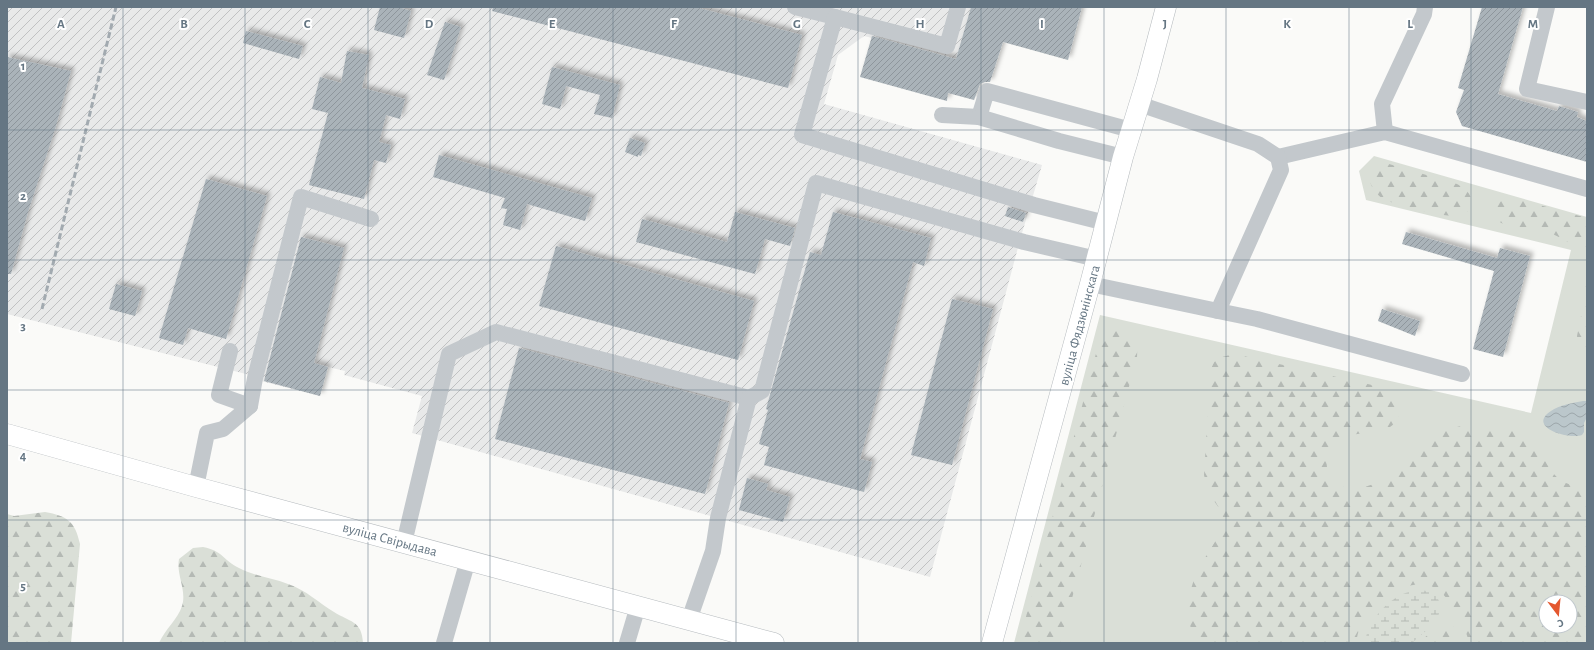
<svg xmlns="http://www.w3.org/2000/svg" width="1594" height="650" viewBox="0 0 1594 650" font-family="'Alegreya Sans',sans-serif">
	<style>
		.industrial { fill: url(#industrial-furrows) }
		.grass { fill: #dadfd7; fill-rule: evenodd }
		.forest { fill: url(#forest-firs); fill-rule: evenodd }
		.wetland { fill: url(#wetland-marsh) }
		.water { fill: url(#water-waves) }
		.building { fill: url(#building-hatch); filter: url(#shadow) }
		.lines { fill: none; stroke-linecap: round; stroke-linejoin: round }
		.major-casing { stroke: #b5babe; stroke-width: 21 }
		.minor { stroke: #c3c8cc; stroke-width: 16 }
		.major { stroke: #fff; stroke-width: 20 }
		.rail { stroke: #a2aab0; stroke-width: 3; stroke-dasharray: 6 3; stroke-linecap: butt }
		.grid { fill: none; stroke: #657683; stroke-width: 1; stroke-opacity: 0.55 }
		.labels { text-anchor: middle; stroke-width: 4; stroke-linejoin: round; paint-order: stroke }
		.street-label { font-size: 14px; fill: #657683; stroke: #fff }
		.grid-label { font-size: 13px; text-anchor: middle; font-weight: bold; fill: #657683; stroke: #fff; stroke-width: 4; stroke-linejoin: round; paint-order: stroke }
	</style>
	<defs>
		<pattern id="industrial-furrows" width="10" height="10" patternUnits="userSpaceOnUse"><rect width="10" height="10" fill="#e8e9e9"/><path d="M-1 1l2-2M0 10L10 0M9 11l2-2" fill="none" stroke="#c0c1c2"/></pattern>
		<pattern id="forest-firs" width="22" height="20" patternUnits="userSpaceOnUse"><rect width="22" height="20" fill="#dadfd7"/><path d="M5 1l3.5 6h-7zM16 11l3.5 6h-7z" fill="#b4b9b4"/></pattern>
		<pattern id="wetland-marsh" width="20" height="14" patternUnits="userSpaceOnUse"><rect width="20" height="14" fill="#dadfd7"/><path d="M1 5h8M5 5V1M11 12h8M15 12V8" fill="none" stroke="#b4b9b4"/></pattern>
		<pattern id="water-waves" width="16" height="10" patternUnits="userSpaceOnUse"><rect width="16" height="10" fill="#bbc7cb"/><path d="M0 5q4-4 8 0t8 0" fill="none" stroke="#9ca6aa"/></pattern>
		<pattern id="building-hatch" width="6" height="6" patternUnits="userSpaceOnUse"><rect width="6" height="6" fill="#aab3b9"/><path d="M-1 1l2-2M0 6l6-6M5 7l2-2" fill="none" stroke="#8e969c"/></pattern>
		<filter id="shadow"><feDropShadow dx="3.5" dy="-3.5" stdDeviation="2" flood-color="#0004"/></filter>
	</defs>
	<rect width="100%" height="100%" fill="#fafaf8"/>
	<polygon class="industrial" points="7,7 971,7 956,59 864,36 838,55 824,104 1042,165 1020,240 930,577 412,433 422,396 344,375 345,371 328,367 320,396 261,381 246,374 7,314"/>
	<path class="grass" d="M1374 156 1587 217V643H1014L1100 315 1531 413 1571 250 1366 200 1359 171ZM1546 602H1570V626H1546Z"/>
	<g class="forest">
		<path d="M1383 164H1389L1457 184C1464 188 1472 193 1471 202 1471 208 1468 212 1463 215 1451 220 1399 205 1385 200 1370 191 1361 171 1383 164Z"/>
		<path d="M1505 199 1521 200 1587 218V247C1574 249 1562 237 1550 233 1536 228 1490 233 1495 208 1496 203 1501 201 1505 199Z"/>
		<polygon points="1587,268 1587,361 1578,346 1577,336 1583,306 1584,278"/>
		<path d="M1116 331C1135 331 1138 340 1137 357L1060 643H1019L1098 346C1103 338 1108 334 1116 331Z"/>
		<path d="M1231 355H1239L1372 385C1385 390 1405 397 1399 415 1397 420 1395 424 1390 427 1370 437 1343 428 1330 450 1327 455 1326 461 1327 467 1329 475 1336 484 1344 487 1351 489 1359 488 1365 487 1374 484 1385 480 1393 474 1414 458 1427 429 1457 427 1462 426 1467 427 1472 428 1485 428 1502 425 1515 430 1523 433 1533 442 1538 449 1547 461 1551 477 1566 483 1573 486 1580 487 1587 487V636L1582 643H1469C1466 626 1448 592 1431 586 1406 577 1372 604 1361 625 1358 631 1357 637 1356 643H1195C1183 608 1188 584 1208 553 1214 543 1223 532 1223 520 1223 510 1215 504 1211 496 1207 490 1206 482 1204 475L1210 378C1212 361 1214 358 1231 355ZM1546 602H1570V626H1546Z"/>
		<path d="M45 512C67 516 75 521 80 544L71 643H7V514L14 516Z"/>
		<path d="M203 547C223 551 223 560 239 568 254 576 272 578 288 584 306 590 319 603 334 612 349 622 362 620 363 643H159C165 629 178 619 182 606 187 590 176 575 179 559L193 548Z"/>
		<polygon points="1442,625 1453,626 1457,635 1453,643 1418,643 1435,629"/>
	</g>
	<path class="wetland" d="M1416 590C1424 590 1433 591 1438 599 1448 616 1423 633 1412 643H1365C1367 623 1385 602 1403 594 1407 592 1412 591 1416 590Z"/>
	<path class="water" d="M1583 401H1587V417L1584 423V432L1582 435C1569 440 1526 427 1551 411 1559 405 1573 403 1583 401Z"/>
	<g class="building">
		<polygon points="380,7 398,7 411,11 404,38 374,30"/>
		<polygon points="493,7 695,7 802,35 788,88 492,11"/>
		<polygon points="971,7 1082,7 1068,60 1003,42 990,82 985,82 980,84 974,100 948,93 947,101 860,77 872,36 956,59"/>
		<polygon points="1482,7 1523,7 1498,94 1557,111 1559,106 1578,112 1577,117 1587,121 1587,162 1462,126 1456,112 1464,90 1458,88"/>
		<polygon points="445,22 461,27 444,80 427,75"/>
		<polygon points="246,31 303,46 299,59 243,43"/>
		<polygon points="347,51 369,55 362,88 405,99 400,119 386,115 379,142 391,145 386,163 374,160 364,199 309,185 328,113 312,109 320,77 341,83"/>
		<polygon points="7,57 71,71 56,126 28,212 11,274 7,274"/>
		<polygon points="552,67 620,85 612,118 594,114 600,95 566,86 560,109 542,104"/>
		<polygon points="630,138 645,143 641,156 638,155 638,157 625,152"/>
		<polygon points="439,155 592,198 585,221 527,204 520,230 503,225 507,209 501,208 505,198 433,177"/>
		<polygon points="206,179 267,196 226,339 188,328 183,345 159,338"/>
		<polygon points="1008,207 1026,213 1023,222 1005,216"/>
		<polygon points="735,212 795,228 790,246 765,239 755,274 636,242 642,219 727,242"/>
		<polygon points="833,212 931,238 924,266 913,262 860,459 872,462 864,492 764,465 769,447 759,444 768,410 766,409 810,252 821,255"/>
		<polygon points="1406,232 1497,258 1500,248 1530,256 1503,357 1473,349 1494,271 1402,244"/>
		<polygon points="301,237 344,248 314,363 328,367 320,396 264,381"/>
		<polygon points="556,246 754,301 738,360 539,306"/>
		<polygon points="116,284 142,291 135,316 109,309"/>
		<polygon points="952,299 993,309 952,465 911,455"/>
		<polygon points="1382,309 1420,321 1415,336 1378,321"/>
		<polygon points="519,348 729,403 705,494 495,439"/>
		<polygon points="747,478 768,484 766,490 790,497 783,522 739,510"/>
	</g>
	<g class="lines">
		<g class="major-casing">
			<g id="major">
				<polyline points="7,434 196,487 774,643"/>
				<polyline points="992,643 1090,284 1123,157 1147,79 1166,7"/>
			</g>
		</g>
		<g class="minor">
			<polyline points="795,7 835,17"/>
			<polyline points="958,7 947,46 835,17 802,135 1034,205 1106,223"/>
			<polyline points="1547,7 1527,89 1587,102"/>
			<polyline points="942,115 979,117 987,91 1131,130"/>
			<polyline points="979,117 1059,141 1123,157"/>
			<polyline points="1385,132 1382,104 1424,14 1425,7"/>
			<polyline points="1278,157 1385,132 1587,189"/>
			<polyline points="1090,284 1218,311 1281,170 1278,157 1258,144 1139,104"/>
			<polyline points="1218,311 1257,319 1462,374"/>
			<polyline points="230,351 219,395 250,406"/>
			<polyline points="196,487 207,433 223,429 250,406 255,378 301,197 371,219"/>
			<polyline points="404,543 449,354 496,332 749,398"/>
			<polyline points="689,620 713,551 718,518 749,398 762,391 816,183 1024,242 1097,259"/>
			<polyline points="444,643 468,560"/>
			<polyline points="627,643 638,606"/>
		</g>
		<use href="#major" class="major"/>
		<polyline class="rail" points="42,309 116,7"/>
	</g>
	<path class="grid" d="M123 7V643M245 7V643M368 7V643M490 7V643M613 7V643M736 7V643M858 7V643M981 7V643M1104 7V643M1226 7V643M1349 7V643M1471 7V643M7 130H1587M7 260H1587M7 390H1587M7 520H1587"/>
	<g class="labels">
		<g class="street-label">
			<text transform="translate(1079 325) rotate(-75)" y="5">вуліца Фядзюнінскага</text>
			<text transform="translate(390 539) rotate(15)" y="5">вуліца Свірыдава</text>
		</g>
	</g>
	<g class="grid-label">
		<text x="61" y="28">A</text>
		<text x="184" y="28">B</text>
		<text x="307" y="28">C</text>
		<text x="429" y="28">D</text>
		<text x="552" y="28">E</text>
		<text x="674" y="28">F</text>
		<text x="797" y="28">G</text>
		<text x="920" y="28">H</text>
		<text x="1042" y="28">I</text>
		<text x="1165" y="28">J</text>
		<text x="1287" y="28">K</text>
		<text x="1410" y="28">L</text>
		<text x="1533" y="28">M</text>
		<text x="23" y="70">1</text>
		<text x="23" y="200">2</text>
		<text x="23" y="330">3</text>
		<text x="23" y="460">4</text>
		<text x="23" y="590">5</text>
	</g>
	<rect width="1594" height="650" fill="none" stroke="#657683" stroke-width="16"/>
	<g transform="translate(1558 614) rotate(164)"><circle r="19" fill="#ffffff" stroke="#c1c8cd"/>
	<path d="M0-3L7 15L0 10L-7 15Z" fill="#e4572e"/>
	<text y="-6" font-size="11" font-weight="bold" text-anchor="middle" fill="#657683">С</text>
	</g>
</svg>
